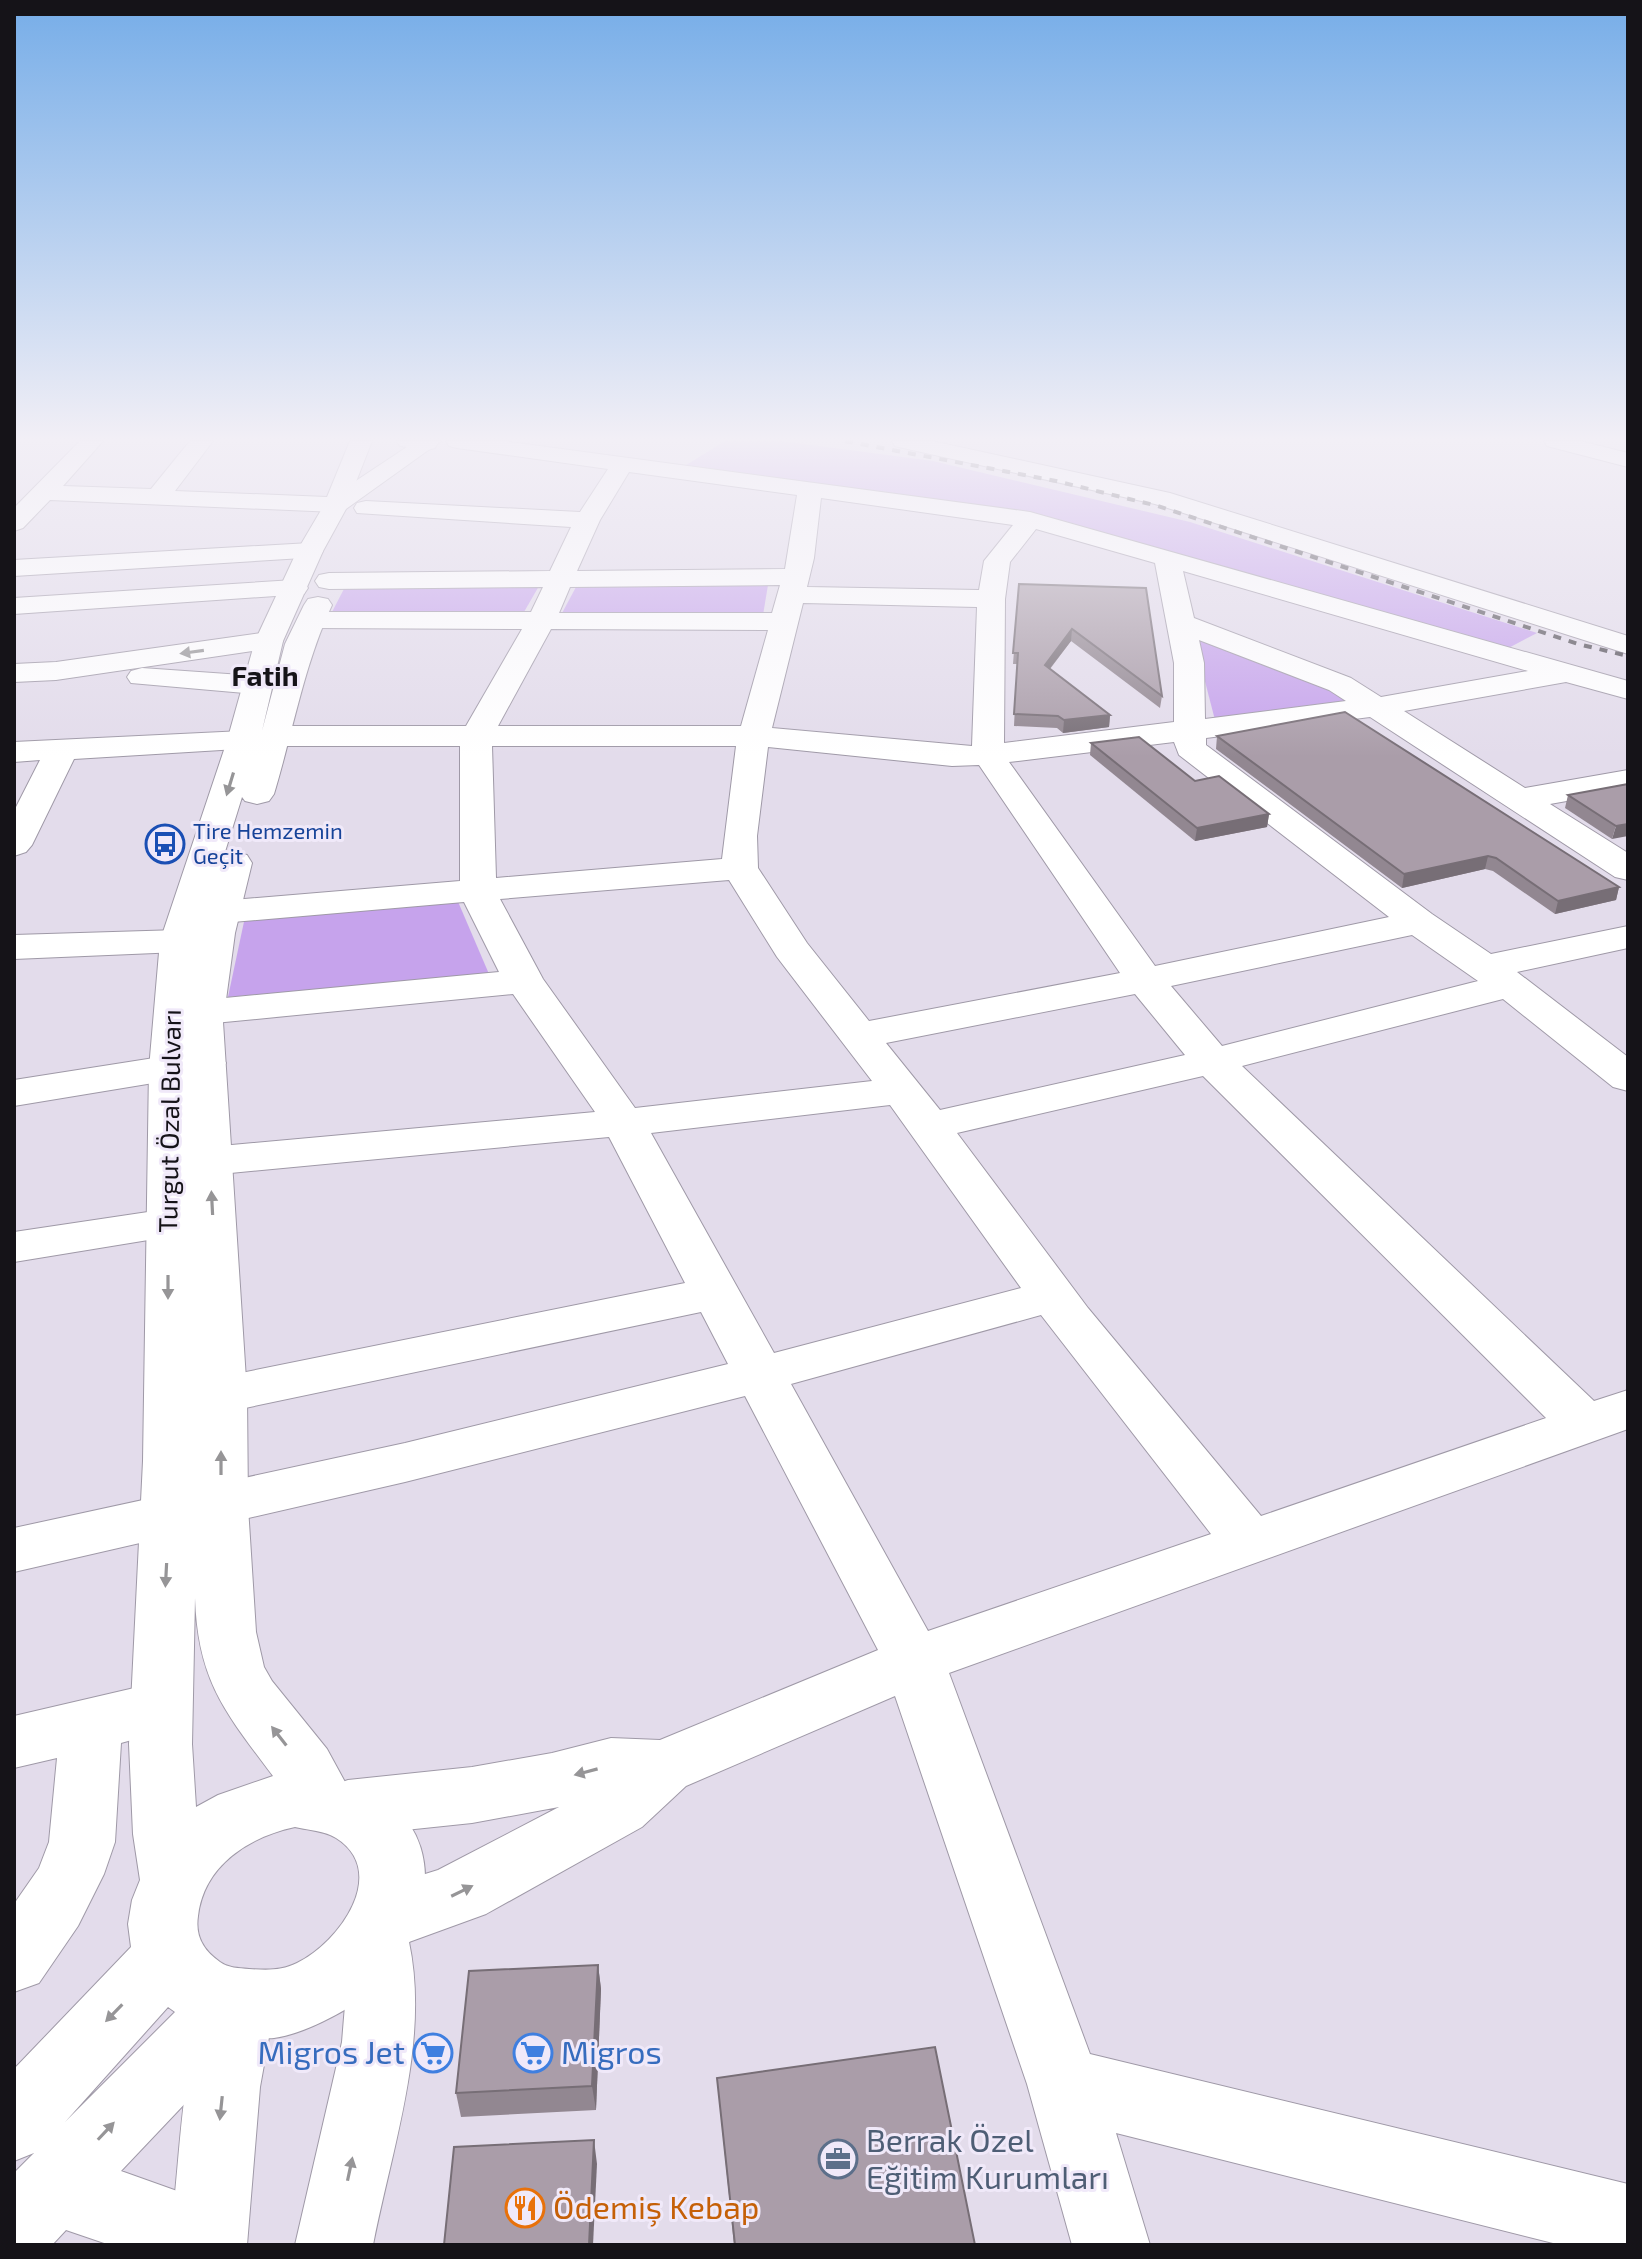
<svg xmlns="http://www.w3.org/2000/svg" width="1642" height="2259" viewBox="0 0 1642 2259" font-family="'Exo 2',sans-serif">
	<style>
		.green { fill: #c6a3ec }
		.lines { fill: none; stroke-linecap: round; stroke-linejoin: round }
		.minor-casing { stroke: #9f99a7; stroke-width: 2 }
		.major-casing { stroke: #9f99a7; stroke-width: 2 }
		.minor { fill: #fff; fill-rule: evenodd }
		.major { fill: #fff; fill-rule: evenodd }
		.rail { stroke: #545058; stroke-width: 4; stroke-dasharray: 8 8; stroke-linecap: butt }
		.wall { fill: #928791 }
		.shaded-wall { fill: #776e76 }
		.building { fill: #aa9da9; stroke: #776e76; stroke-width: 2 }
		.oneway { fill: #969597 }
		.labels { text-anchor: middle; stroke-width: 6; stroke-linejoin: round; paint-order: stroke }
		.far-transit-label { font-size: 22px; fill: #164399; stroke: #f0e9f9; text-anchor: start }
		.street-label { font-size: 26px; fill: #151318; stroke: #f0e9f9 }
		.far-district-label { font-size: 28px; font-weight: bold; fill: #151318; stroke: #f0e9f9 }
		.near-shop-label { font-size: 32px; fill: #366cbe; stroke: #f0e9f9; text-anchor: end }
		.near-service-label { font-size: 32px; fill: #4e5e75; stroke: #f0e9f9; text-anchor: start }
		.near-food-label { font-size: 32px; fill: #c56008; stroke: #f0e9f9; text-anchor: start }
	</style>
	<rect width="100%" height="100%" fill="#e3dceb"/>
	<g class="green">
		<polygon points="725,441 781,441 933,461 1190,522 1537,633 1499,653 1030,520 675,472"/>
		<polygon points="768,585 763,615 561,615 576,587"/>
		<polygon points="539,586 524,612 332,612 345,587"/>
		<polygon points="1194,639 1206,639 1346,697 1349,703 1215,720"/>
		<polygon points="456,897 489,974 228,997 245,917"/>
	</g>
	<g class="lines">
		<g class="minor-casing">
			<g id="minor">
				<polygon points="80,441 103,441 63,486 151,489 190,441 213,441 175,491 327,497 350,441 372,441 345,510 336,512 50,500 23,528 14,531 14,508"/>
				<polygon points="397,441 437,441 438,443 435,448 427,450 400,446"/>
				<path d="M446 441H503L1030 512 1628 681V699L1566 682 1404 711 1525 788 1628 770V790L1550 804 1628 853V880L1615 877 1370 717 1206 738V745L1432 914 1491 954 1628 926V948L1517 972 1628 1057V1091L1613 1087 1503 999 1242 1066 1594 1401 1628 1390V1429L949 1673 1090 2054 1628 2184V2245H1561L1116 2133 1150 2245H1072L1027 2084 895 1696 686 1786 642 1827 486 1914 409 1942C430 2041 392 2147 373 2245H295L342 2042 346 1993 339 1942 350 1919 355 1917 364 1893 438 1870 559 1807 472 1823 348 1836 325 1828 315 1808 325 1788 348 1780 472 1767 552 1753 611 1738 660 1740 878 1650 745 1396 405 1482 14 1572V1528L405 1443 728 1364 701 1312 221 1413 203 1408 195 1395 203 1382 221 1377 685 1283 609 1137 210 1175 194 1171 188 1161 194 1151 210 1147 595 1112 513 994 204 1024 190 1021 184 1012 190 1003 204 1000 499 972 464 902 221 923 208 920 202 912 208 904 221 901 460 881V746H276L265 743 260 736 265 729 276 726H466L522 629 311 628 301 626 297 620 301 614 311 612H531L543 587 329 589 319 587 315 581 319 575 329 573 550 571 571 527 357 513 354 508 357 503 366 501 580 512 608 469 457 448 449 446ZM629 472 797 495 785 569 577 571 600 520ZM821 498 1013 525 984 561 979 590 807 587 814 558ZM1036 529 1155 563 1174 663V722L1004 743 1005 599 1010 562ZM1183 571 1528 671 1381 697 1351 678 1194 618ZM780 585 772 613H559L570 587ZM803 603 977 607 972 746 772 728ZM551 629 768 630 741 726H498ZM1199 640 1329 690 1346 701 1205 719 1204 663ZM1174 742 1179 755 1389 917 1155 966 1009 762ZM492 746H736L722 859 496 878ZM768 747 952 766 979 765 1120 973 869 1021 807 943 758 868 757 836ZM729 880 777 957 872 1081 635 1108 543 979 500 899ZM1412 935 1478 981 1222 1046 1171 986ZM1135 994 1185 1055 940 1110 886 1043ZM1203 1076 1546 1418 1261 1516 1088 1308 957 1133ZM890 1105 1021 1288 774 1353 651 1133ZM1041 1315 1211 1534 928 1631 791 1384Z"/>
				<polygon points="892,441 932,441 1170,493 1628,636 1628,654 1155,504 903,448 895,446"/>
				<polygon points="1544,441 1580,441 1628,453 1628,467 1547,446"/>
				<polygon points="310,543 319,545 323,551 319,557 14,576 14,560"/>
				<polygon points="294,580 304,582 308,588 304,594 14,614 14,598"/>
				<polygon points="269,632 279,635 283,641 279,647 56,680 14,682 14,664 56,662"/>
				<polygon points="142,668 257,676 268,679 272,685 268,691 257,694 131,683 127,677 131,671"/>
				<polygon points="243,731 254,734 259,741 254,748 74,759 32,845 26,852 14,856 14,811 40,760 14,762 14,742"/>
				<polygon points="179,930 192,933 198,941 192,949 179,952 14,959 14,935"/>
				<polygon points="205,1050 220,1054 226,1063 220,1072 14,1106 14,1080"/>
				<polygon points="168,1209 185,1214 191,1224 185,1234 14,1262 14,1232"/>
				<polygon points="160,1682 182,1690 191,1708 182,1726 121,1743 115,1842 104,1874 78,1926 39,1983 14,1992 14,1904 39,1868 49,1842 57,1758 14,1768 14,1716"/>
				<path d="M239 1970 264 1980 275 2004 260 2087 247 2245H169C182 2158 178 2062 214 1980Z"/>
			</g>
		</g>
		<g class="major-casing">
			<path id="major" d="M416 441H441L346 509 323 551 283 641 262 731 285 644 304 605 308 599 318 597 328 599 332 605C304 665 293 731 274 794L269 801 257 804 245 801 242 797 224 855 234 852 247 855 252 863 235 933 223 1022 247 1395 248 1507 256 1632 264 1667 272 1681 327 1749 345 1782C365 1786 378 1794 394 1807 447 1853 425 1936 382 1982 360 2005 306 2034 274 2038 266 2039 257 2037 249 2036L121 2171 236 2212 247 2240 245 2245H110L66 2230 52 2245H14V2173L34 2153 14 2161V2069L131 1947 128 1924 132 1900 140 1880 133 1834 129 1744 143 1461 149 1069 160 941 227 741 255 641 297 551 327 500ZM195 1598C198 1681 225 1712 273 1776L218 1795 196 1807 192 1744ZM295 1827C307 1830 326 1831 336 1838 390 1872 339 1943 297 1963 281 1971 266 1970 249 1969 239 1968 228 1968 220 1962 203 1950 195 1936 198 1916 204 1865 249 1837 295 1827ZM168 2007 175 2012 65 2122Z"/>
		</g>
		<use href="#minor" class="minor"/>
		<use href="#major" class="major"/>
		<polyline class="rail" points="845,441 1056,481 1158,506 1578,644 1628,656"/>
	</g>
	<g class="wall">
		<polygon points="1019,584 1162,696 1160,708 1071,641 1050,669 1110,715 1109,727 1063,733 1057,728 1014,726 1017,664 1013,664"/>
		<polygon points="1217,736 1619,887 1616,900 1555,914 1493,871 1485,869 1402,888 1216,749"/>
		<polygon points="1091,743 1195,781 1269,814 1267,827 1195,841 1090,755"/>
		<polygon points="1628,784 1612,839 1565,808 1568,795"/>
		<polygon points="598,1965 601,1989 596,2110 461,2117 456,2093"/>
		<polygon points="717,2078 975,2245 734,2245"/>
	</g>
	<g class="shaded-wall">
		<polygon points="1072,629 1071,641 1044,676 1045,665"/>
		<polygon points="1110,715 1109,727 1063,733 1064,720"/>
		<polygon points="1269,814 1267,827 1195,841 1197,828"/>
		<polygon points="1628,824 1628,836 1612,839 1616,826"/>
		<polygon points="1488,856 1485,869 1402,888 1404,874"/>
		<polygon points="1619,887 1616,900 1555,914 1558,901"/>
		<polygon points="598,1965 601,1989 596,2110 592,2086"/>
		<polygon points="594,2140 597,2164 593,2245 589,2245"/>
	</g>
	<g class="building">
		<polygon points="1019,584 1146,588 1162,696 1072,629 1045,665 1110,715 1064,720 1058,716 1014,714 1018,653 1013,653"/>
		<polygon points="1345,712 1619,887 1558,901 1496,858 1488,856 1404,874 1217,736"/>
		<polygon points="1139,737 1195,781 1219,776 1269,814 1197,828 1091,743"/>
		<polygon points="1628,784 1628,824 1616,826 1568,795"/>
		<polygon points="598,1965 592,2086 456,2093 469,1971"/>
		<polygon points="935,2047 975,2245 735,2245 717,2078"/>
		<polygon points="594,2140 589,2245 444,2245 454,2147"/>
	</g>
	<defs><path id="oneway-solid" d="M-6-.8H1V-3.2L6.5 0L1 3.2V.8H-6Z" transform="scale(2)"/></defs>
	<g class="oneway">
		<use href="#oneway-solid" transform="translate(192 652) rotate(172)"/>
		<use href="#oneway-solid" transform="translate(230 784) rotate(107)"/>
		<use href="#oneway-solid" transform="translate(212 1203) rotate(-93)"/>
		<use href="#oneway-solid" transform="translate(168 1287) rotate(90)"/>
		<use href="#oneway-solid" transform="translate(221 1463) rotate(-90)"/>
		<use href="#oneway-solid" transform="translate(166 1575) rotate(93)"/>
		<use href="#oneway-solid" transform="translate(279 1736) rotate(-128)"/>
		<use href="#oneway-solid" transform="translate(586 1772) rotate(165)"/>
		<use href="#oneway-solid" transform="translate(462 1891) rotate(-26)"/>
		<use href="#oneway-solid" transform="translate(114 2013) rotate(134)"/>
		<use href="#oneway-solid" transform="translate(221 2108) rotate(96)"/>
		<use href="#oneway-solid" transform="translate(106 2131) rotate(-47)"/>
		<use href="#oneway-solid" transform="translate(350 2169) rotate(-78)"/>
	</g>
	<linearGradient id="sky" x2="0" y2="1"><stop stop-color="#76ade8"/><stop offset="0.58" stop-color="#f2eff6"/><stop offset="1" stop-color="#f2eff6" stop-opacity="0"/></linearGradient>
	<rect width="1642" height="757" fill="url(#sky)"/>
	<defs>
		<g id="bus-ring" transform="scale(2)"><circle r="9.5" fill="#f0e9f9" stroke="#1a4fb4" stroke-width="1.5"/><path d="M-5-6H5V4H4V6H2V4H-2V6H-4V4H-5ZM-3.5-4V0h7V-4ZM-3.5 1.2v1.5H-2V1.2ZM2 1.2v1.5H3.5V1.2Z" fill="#1a4fb4"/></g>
		<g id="supermarket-ring" transform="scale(2)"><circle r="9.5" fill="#f0e9f9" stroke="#3f7fe0" stroke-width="1.5"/><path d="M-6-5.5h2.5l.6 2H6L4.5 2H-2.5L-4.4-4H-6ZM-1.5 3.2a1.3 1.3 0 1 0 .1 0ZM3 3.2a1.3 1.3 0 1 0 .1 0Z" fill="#3f7fe0"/></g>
		<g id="office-ring" transform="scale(2)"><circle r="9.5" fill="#f0e9f9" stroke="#5c6f8a" stroke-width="1.5"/><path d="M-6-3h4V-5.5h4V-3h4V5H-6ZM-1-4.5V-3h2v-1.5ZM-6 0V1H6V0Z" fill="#5c6f8a"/></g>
		<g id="restaurant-ring" transform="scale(2)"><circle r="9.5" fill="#f0e9f9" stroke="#e8710a" stroke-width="1.5"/><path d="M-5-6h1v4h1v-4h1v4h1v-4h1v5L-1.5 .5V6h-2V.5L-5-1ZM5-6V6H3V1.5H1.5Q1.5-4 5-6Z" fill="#e8710a"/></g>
	</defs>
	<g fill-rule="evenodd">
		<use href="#bus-ring" x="165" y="844"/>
		<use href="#supermarket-ring" x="433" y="2053"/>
		<use href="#supermarket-ring" x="533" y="2053"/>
		<use href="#office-ring" x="838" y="2159"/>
		<use href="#restaurant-ring" x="525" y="2208"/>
	</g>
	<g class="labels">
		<g class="far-transit-label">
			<text x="193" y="839">Tire Hemzemin<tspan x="193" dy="25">Geçit</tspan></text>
		</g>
		<g class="street-label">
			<text transform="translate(170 1121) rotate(-89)" y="9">Turgut Özal Bulvarı</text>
		</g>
		<g class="far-district-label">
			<text x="265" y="686">Fatih</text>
		</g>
		<g class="near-shop-label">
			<text x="405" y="2064">Migros Jet</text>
			<text x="561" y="2064" text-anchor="start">Migros</text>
		</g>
		<g class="near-service-label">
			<text x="866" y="2152">Berrak Özel<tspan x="866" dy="37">Eğitim Kurumları</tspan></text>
		</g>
		<g class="near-food-label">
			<text x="553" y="2219">Ödemiş Kebap</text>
		</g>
	</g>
	<rect width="1642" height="2259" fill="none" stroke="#151318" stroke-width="32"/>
</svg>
